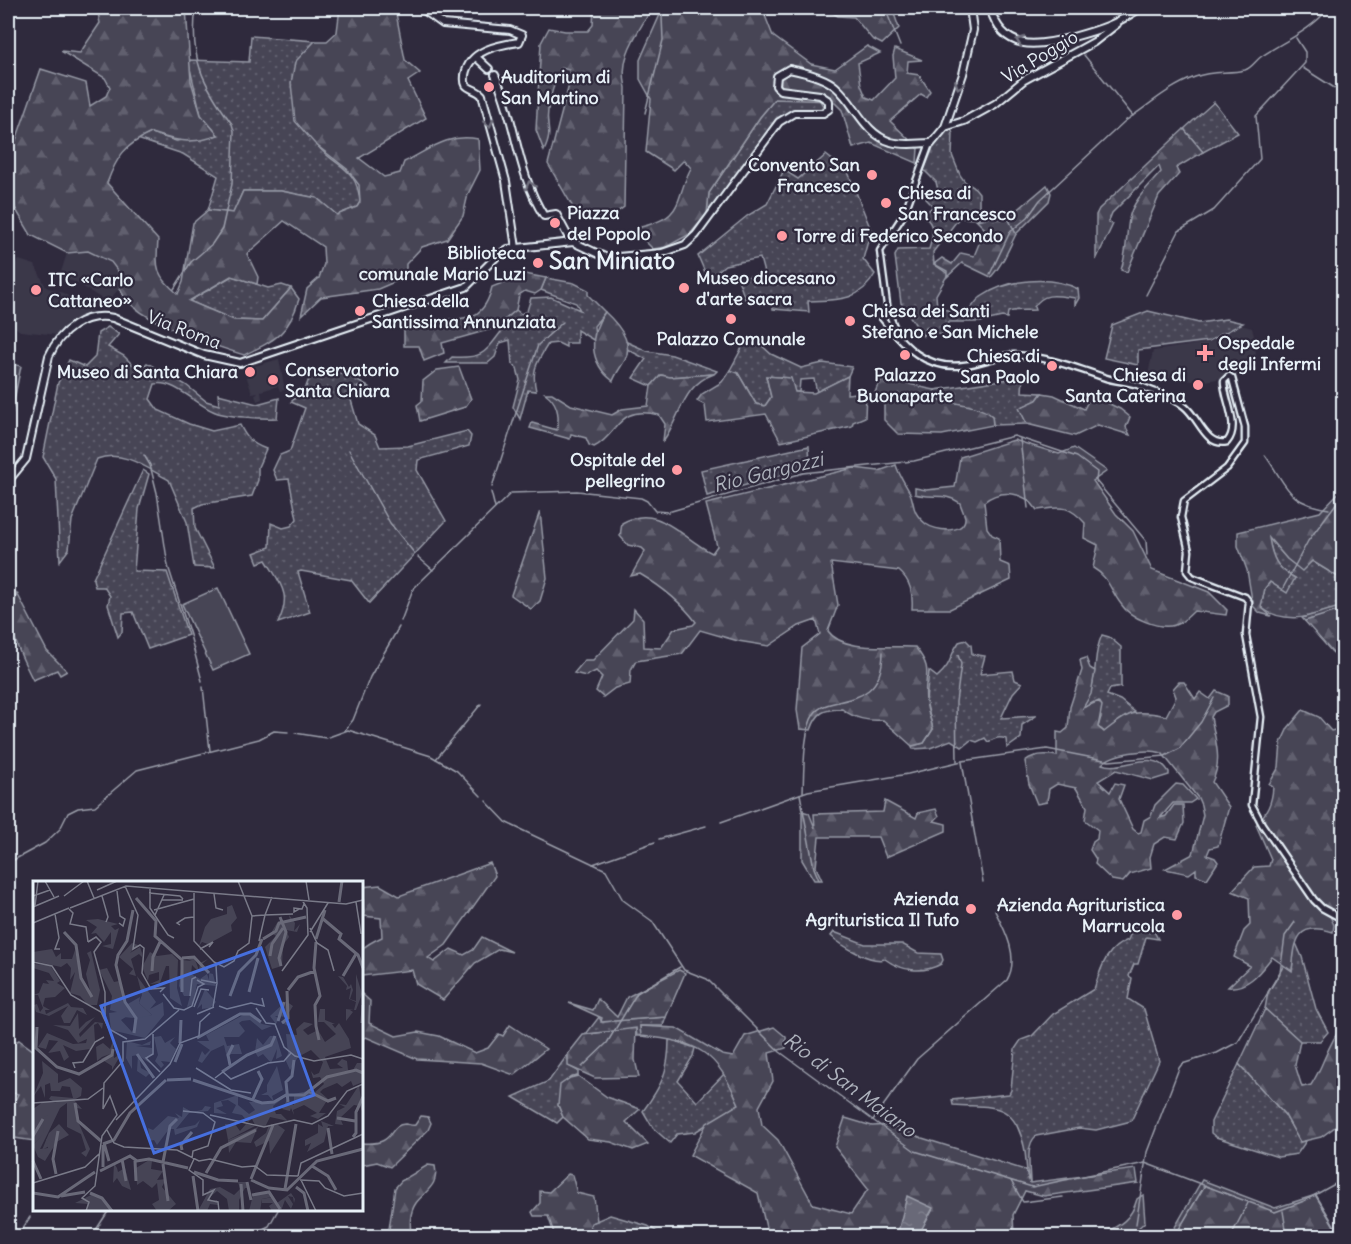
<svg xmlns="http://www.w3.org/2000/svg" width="1351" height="1244" viewBox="0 0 1351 1244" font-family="Delius,sans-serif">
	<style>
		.built { fill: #3b3749 }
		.grass { fill: url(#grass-dots); stroke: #979aa6; stroke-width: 1.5 }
		.forest { fill: url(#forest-firs); stroke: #979aa6; stroke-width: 1.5 }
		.pitch { fill: #464455; stroke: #979aa6; stroke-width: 1.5 }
		.water { fill: url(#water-ripples); stroke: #9c9fab; stroke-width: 1.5 }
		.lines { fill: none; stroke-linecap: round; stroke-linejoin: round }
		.stream { stroke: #9c9fab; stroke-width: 1.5 }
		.minor-casing { stroke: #e8f1f8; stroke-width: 9 }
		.major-casing { stroke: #e8f1f8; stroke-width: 10 }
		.minor { stroke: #2f2a3d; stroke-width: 4.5 }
		.major { stroke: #2f2a3d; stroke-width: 6 }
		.oneway { stroke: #70707e }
		.poi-dot { fill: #ff9aa2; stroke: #2f2a3d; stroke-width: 2 }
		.labels { text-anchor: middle; stroke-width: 4.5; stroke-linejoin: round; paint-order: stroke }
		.street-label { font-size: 18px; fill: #e8f1f8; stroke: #2f2a3d }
		.poi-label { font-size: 18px; font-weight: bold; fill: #e8f1f8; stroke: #2f2a3d; text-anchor: start }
		.water-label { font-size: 20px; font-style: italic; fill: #afb4be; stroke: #2f2a3d }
		.district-label { font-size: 24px; font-weight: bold; fill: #e8f1f8; stroke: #2f2a3d }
		.inset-river { fill: none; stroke: #696978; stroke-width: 3 }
		.inset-road { fill: none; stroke: #797a88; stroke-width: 1.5 }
		.view { fill: #466fde; fill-opacity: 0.15; stroke: #466fde; stroke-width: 3 }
		.inset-edge { fill: none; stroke: #e8f1f8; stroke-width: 3 }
	</style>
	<defs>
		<pattern id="grass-dots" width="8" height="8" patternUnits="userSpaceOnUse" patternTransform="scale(1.5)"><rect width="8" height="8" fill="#464455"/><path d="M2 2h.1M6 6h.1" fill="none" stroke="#615f6e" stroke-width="1.8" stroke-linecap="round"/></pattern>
		<pattern id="forest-firs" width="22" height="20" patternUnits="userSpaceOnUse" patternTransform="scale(1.5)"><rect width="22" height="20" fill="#464455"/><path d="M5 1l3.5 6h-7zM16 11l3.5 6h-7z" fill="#615f6e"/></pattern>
		<pattern id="water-ripples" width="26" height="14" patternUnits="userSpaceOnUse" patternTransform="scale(1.5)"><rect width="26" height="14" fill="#696978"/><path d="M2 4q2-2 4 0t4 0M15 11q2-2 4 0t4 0" fill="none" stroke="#7e7f8c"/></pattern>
	</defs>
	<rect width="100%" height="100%" fill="#2f2a3d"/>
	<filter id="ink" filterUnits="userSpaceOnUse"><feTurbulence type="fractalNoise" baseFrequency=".0167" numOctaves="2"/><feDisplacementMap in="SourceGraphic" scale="12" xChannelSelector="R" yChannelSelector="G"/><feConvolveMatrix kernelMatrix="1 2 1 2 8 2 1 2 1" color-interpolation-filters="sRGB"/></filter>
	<g filter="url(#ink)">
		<g class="built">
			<polygon points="88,251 111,263 120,274 120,288 107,302 75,282 59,278 67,253"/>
			<polygon points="19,260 35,265 46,287 63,293 95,313 65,325 58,335 20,331 8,322 8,271"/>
			<polygon points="1241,325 1252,328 1255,340 1256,355 1247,374 1205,381 1202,377 1189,381 1188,378 1147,379 1153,351 1211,342"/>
			<polygon points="279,359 285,390 280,391 278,386 261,391 262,399 257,401 255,395 258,392 252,393 244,369"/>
		</g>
		<g class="grass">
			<path d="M251 36 315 41 295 63C299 78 309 135 317 145 335 168 357 165 360 202L357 207 337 215 316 198 281 191H243L233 213 208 210 218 176 183 154 137 139 151 133 176 141 218 135 201 115 188 60 249 62Z"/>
			<polygon points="775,99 819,99 823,106 819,111 779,119 773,125 714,209 707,214 709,193 760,117"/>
			<polygon points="1214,102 1238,133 1203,152 1184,129"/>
			<path d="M951 128 953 134 952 155 960 175 965 182 975 188 979 193V219L959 218 933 252 934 264 948 274 936 295 937 308 966 314C972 309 974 302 981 297 1007 279 1050 275 1078 289L1079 298 1075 305V298C1058 296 1044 291 1034 307L1035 310C1026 311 1019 309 1008 312L1007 318 1002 317 980 322H948L946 331 941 335 926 328 923 336 901 303 895 256 898 250 929 249C933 237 936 224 923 216L933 206 926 199 931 192 933 194 938 190 936 182 924 170C931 154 935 137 951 128Z"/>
			<path d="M826 155 848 172 871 230 863 259 875 274C860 302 836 300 808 301L809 312 773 309 772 297 745 299 738 279 764 273 760 258 725 265 708 279 698 256 747 216 767 204 784 170 798 179Z"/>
			<polygon points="1047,185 1051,193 1049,201 1016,234 1008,218"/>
			<polygon points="232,276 268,288 282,285 291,288 262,321 234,320 189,301"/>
			<path d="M546 278 574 283 588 290V295L605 312 594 326 595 341 577 330V343H566V347L558 343 548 344C537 363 531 369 536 391L528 390 520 419 513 407 520 380 517 368 512 364 510 340 500 343 495 357 488 363H446L452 357C485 359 485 352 504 328L500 323 516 310 521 314 527 311 531 298 551 297 580 310 576 303 541 290Z"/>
			<polygon points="1148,311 1199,323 1226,319 1243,323 1209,341 1138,350 1138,365 1104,358 1112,325"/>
			<path d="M108 327 119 334 108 347 124 356 139 371 147 363 186 385 206 401 219 405 218 394 257 404 279 398 277 418C264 419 225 417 213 411 196 404 174 380 155 384L150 399 158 410 189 424 212 431 240 425C246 438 252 444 266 449L258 467V480L252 496 202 504 194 508 195 528 215 568 194 567 187 522 169 480C147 468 122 449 97 459L72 520 69 549 60 561 56 479 43 457 58 383 69 360 85 367 95 357 98 333Z"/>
			<polygon points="627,342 647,351 672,355 717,371 714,374 670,377 661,375 651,386 633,378 646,359 627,349"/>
			<polygon points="759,343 771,354 801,368 823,363 852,367 848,376 817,392 814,379 800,380 799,392 794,392 790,378 766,376 771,397 765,406 756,404 738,373 730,370 743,346"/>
			<polygon points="8,363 21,366 8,430"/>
			<path d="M335 372 351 377 370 388 356 387 351 400 358 424 375 435 380 447 408 446 467 431 471 436 469 446 418 460 417 470 446 521 369 603 351 580 301 571 298 572 310 612 278 623C292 594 281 585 266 560L258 563 254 553 270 547 271 523 283 528 291 526 297 519 289 479 277 480 273 470 280 455 290 451 305 408 291 402 306 387 310 376Z"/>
			<path d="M1023 377 1022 392 1042 393 1037 400 1020 408 1027 424 993 425 992 416C975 405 955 404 935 399V390Z"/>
			<polygon points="809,446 810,467 707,496 701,470"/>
			<polygon points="143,470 149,474 139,509 134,571 167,572 188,635 148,649 133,612 123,613 122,632 118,637 108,605 110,596 104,587 95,587 93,579"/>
			<path d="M1268 537 1287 559 1302 570 1312 561 1343 580V606C1321 617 1281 625 1261 607L1265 588 1270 582 1295 578C1274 567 1274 559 1268 537Z"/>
			<path d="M1102 635 1109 637 1121 647V687L1110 689 1107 695 1120 700 1135 712 1123 718 1105 732 1098 727 1101 717 1094 702 1083 708C1086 699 1092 692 1093 681 1097 663 1094 652 1102 635Z"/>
			<path d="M966 640 971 645 972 654 985 656 980 674 1013 671 1015 680 1022 683 1013 693 1001 718 1036 716 1022 725 1021 738 1007 748 1006 739C998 736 994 739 988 742L985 738 977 742 971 740 962 747 951 740 930 748 913 749 912 746 924 743 933 729 926 701 929 671 937 677C954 662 948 657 959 642Z"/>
			<path d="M1144 926 1152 928 1158 939 1146 937 1138 964H1134L1129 976 1132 978 1128 999 1144 1009 1159 1061 1131 1121 1096 1130 1079 1128 1036 1136C1025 1145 1030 1169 1030 1183 1025 1170 1027 1159 1024 1146 1013 1099 991 1108 953 1105L952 1100 1009 1094 1011 1090 1015 1049 1021 1040 1032 1036 1053 1014 1094 989C1101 968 1106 948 1128 940L1133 928Z"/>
			<path d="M834 932 865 944H902L918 953 941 954 943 960 941 964C923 974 901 971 885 959 870 963 842 946 831 936Z"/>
			<polygon points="1295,941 1302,957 1316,1009 1328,1032 1320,1041 1300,1041 1265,1009 1268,992 1284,965 1292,970"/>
			<polygon points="599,1017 602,1022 666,1017 663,1026 640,1026 641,1036 637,1036 636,1029 586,1034"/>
			<path d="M669 1039 695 1048 693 1056 678 1081 697 1102 725 1073 739 1104 695 1132 677 1134 670 1143 653 1128 643 1111C662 1085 669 1071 669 1039Z"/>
			<polygon points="568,1054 569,1066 578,1071 578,1076 570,1078 558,1105 563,1117 557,1123 513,1097 549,1081"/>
			<polygon points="1239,1064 1285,1115 1300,1142 1306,1141 1297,1154 1278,1157 1216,1137 1211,1133 1211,1122"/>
			<polygon points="610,1215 648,1226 663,1236 587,1236 591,1223"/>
		</g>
		<g class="forest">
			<path d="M97 8H186L191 81 201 115 218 135C194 145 175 141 151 133 125 145 117 156 107 183L158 240C156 269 155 274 178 294L183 282 193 223 208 210 233 213 243 191H281L317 198 337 215 357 207 360 202 359 185 347 169 315 144 295 121 291 83 295 62 315 41H327L337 32 340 8H395L405 60 420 73 408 81 426 118 359 158 384 177 400 173 404 162C430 149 448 133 478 139L480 170 468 194 463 216 447 239 422 247 406 264V277L378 289 321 297 301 316 307 289 319 278 324 264 323 247 284 221 247 254 258 277 257 284 231 276 189 301 234 320 262 321 291 288 299 299C289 334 275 340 244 355 216 346 127 319 120 288 119 284 120 278 120 274L111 262 88 251 67 253 31 235 15 208 9 160 41 69 86 83 90 106 106 96 110 87 105 78 61 51 80 53 100 23Z"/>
			<path d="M594 8H652C637 35 618 56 626 88L624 207 606 220 589 213 578 216 548 164 570 81 569 70 561 68C555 81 550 96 548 110 545 128 554 130 544 151L536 130 541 43 549 28 565 31H588L593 25Z"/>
			<path d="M663 8H762L773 36 811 64 835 69 867 46 880 53 858 63 861 85 866 97 874 100 895 78 893 56 895 49 922 60 908 61 907 73 919 75 930 91 926 97 921 94 890 121 918 148 917 163 871 143 853 148 842 110 833 101 775 99 760 117 709 193 707 214 690 234 666 247 653 249 642 238 637 228C686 217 673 203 691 168L684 160 674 170 646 152 651 99 640 79V60Z"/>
			<polygon points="824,8 892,8 899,28 882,44 872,39 854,17 838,16"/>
			<path d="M1184 129 1203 152 1176 168 1179 174 1159 196 1127 272 1121 270C1127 252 1126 237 1129 219 1132 201 1150 185 1161 172L1159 166 1112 213 1108 223 1113 224 1096 260V215L1099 209Z"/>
			<path d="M1001 215 1008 218 1016 234C1008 250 1003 264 991 277L962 263 947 277V271L934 264 942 258 952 264 961 253 974 256 985 229 976 220Z"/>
			<path d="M525 274 546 278 541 290 535 294 525 291 519 295 516 310 495 328 442 343 444 353 424 361 419 346H404V330C413 327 423 322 432 321 464 317 483 324 492 287Z"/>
			<path d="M605 312C617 323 634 342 625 360 621 367 616 373 613 381 589 363 588 335 605 312Z"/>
			<polygon points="459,367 471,399 465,407 420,421 417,405 422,401 423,381 437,370"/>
			<polygon points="730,370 738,373 756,404 765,406 771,397 766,376 791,378 795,392 814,393 848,376 847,394 866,392 865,417 853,422 852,426 781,442 766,414 707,422 705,405 697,401 702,394 722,382"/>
			<path d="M714 374C682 385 681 417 663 441L665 424 659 415C616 404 619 435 594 447L589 445 586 438 571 434 570 439 530 428 532 423 557 430C560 415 558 402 545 393H552L571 405 612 415 622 409 648 406 651 386 661 375 670 377Z"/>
			<path d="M883 379C901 380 917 387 935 390V399C952 403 981 405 992 416L993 425 942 435 898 434 884 420V402L875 393 879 382Z"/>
			<polygon points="1042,393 1054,395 1084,409 1091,395 1120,409 1130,417 1126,427 1130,435 1098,425 1075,436 1027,424 1019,408 1037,400"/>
			<path d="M1014 440 1059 454 1074 448 1107 471 1093 481 1116 514 1133 531 1152 570 1209 592 1227 610 1226 615 1194 611C1189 616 1182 623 1175 625 1159 630 1130 618 1121 604 1110 590 1109 577 1093 568L1098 545 1084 538 1085 523C1068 504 1061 507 1037 510 1026 492 1001 488 984 502L987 528 992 535 999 538 1000 562 1010 566 1011 580 950 609H912C913 594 911 581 899 571L831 563 838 605 828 631C844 653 889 645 915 647 935 672 923 674 926 701 927 711 931 720 933 729L924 743 912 746 883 720C867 721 855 719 842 709 824 709 817 712 811 730L800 729 797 710 802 648 820 634 816 620 799 626 769 646 738 641 700 630 682 654 636 661 631 670 630 684 615 688 603 697 596 691 602 677 596 671 586 676 574 673 585 660H593L633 619 634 609 643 619 644 647 661 648 674 629 693 625 696 622C681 602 662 587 640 574L631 576 645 551 642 548 628 545 620 536 622 523C658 502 681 538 712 553L717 546 706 504 854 468 879 471 896 465C899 475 904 482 909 491 916 503 909 510 926 524 935 531 966 535 965 517 964 513 961 507 960 503 946 492 931 499 915 494V488L926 490 955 487 960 457Z"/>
			<path d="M1343 488V580L1312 561 1302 571 1287 559 1269 538C1272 558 1277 569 1295 578L1287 593 1270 582 1265 588 1261 607 1271 616 1260 613 1253 606 1247 570 1238 546V532L1320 512Z"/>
			<polygon points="540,511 547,578 540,601 531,609 511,595"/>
			<path d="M17 593 47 651 67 671 60 675 57 670 33 680C18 651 5 626 17 593Z"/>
			<polygon points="1343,606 1343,660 1332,652 1302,618"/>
			<path d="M1086 658 1090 668 1095 671 1091 694 1083 708 1099 701 1102 706 1098 727 1104 732C1129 712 1135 709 1166 716L1176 697 1173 689 1179 682H1184L1195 699 1200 692 1210 699 1216 691 1228 696V705L1214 712 1211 717C1215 740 1223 760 1212 782L1229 807 1218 846 1210 848 1207 855 1215 858 1218 862 1207 879 1196 875V869L1189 874 1165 869 1193 854 1203 815 1201 805 1198 798 1162 753C1148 748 1112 753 1102 764 1123 772 1154 747 1169 772V775L1153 780 1116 770 1098 781 1110 792 1115 783 1124 785 1119 799 1133 829 1138 833 1141 832 1144 820 1151 816 1155 805 1176 784 1183 785 1196 799 1190 803H1173L1160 818 1166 816 1174 805H1183L1184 823 1177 839 1165 837 1154 844 1150 857 1151 868 1130 874 1123 882 1112 880 1095 864 1096 859 1090 850 1093 842 1097 839 1098 830 1085 820 1087 807 1076 788 1057 784 1049 789 1047 802 1037 804 1029 784 1025 761C1034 754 1046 754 1057 756V732L1062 733 1068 728 1070 707 1082 670 1080 660Z"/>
			<path d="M1303 710 1319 717 1331 731 1343 728V914L1326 907 1334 925 1333 932C1296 920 1295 941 1292 971L1272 957C1260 972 1248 989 1228 987L1250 966 1234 957 1244 931 1250 925 1249 898 1232 891 1254 867 1269 866 1271 859 1256 825C1267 812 1272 804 1273 787L1269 784 1279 767 1281 743 1288 728Z"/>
			<polygon points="885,801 916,818 918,813 936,809 939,816 934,821 946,824 946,831 886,857 878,837 819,837 816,867 822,880 814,880 802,860 802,811 809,813 815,828 814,814 883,812"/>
			<path d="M490 863 495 876 446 945 428 958 434 962 451 949 464 955 473 950 482 937 512 952 499 949 475 963 443 1000 416 984 412 970 362 976C361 949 356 949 382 937L381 918 364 916 362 887 380 885 399 896Z"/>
			<polygon points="679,970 685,973 666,1017 601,1022 602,1018 569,1003 593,1010 598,999 617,1017 627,997"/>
			<polygon points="362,994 370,1001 369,1023 396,1036 418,1032 439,1036 475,1053 488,1048 499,1034 503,1036 510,1025 546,1049 514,1075 481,1063 417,1059 366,1037 362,1039"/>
			<path d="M1265 1009 1300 1041 1295 1065 1302 1087 1311 1085C1325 1064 1326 1046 1343 1025V1121L1321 1137 1300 1142 1285 1115 1239 1064Z"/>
			<path d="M640 1026 676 1028 722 1055 733 1057 745 1036 774 1027 786 1037V1048L769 1053 773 1081 759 1107 762 1125 778 1140 813 1204 851 1214 868 1189 835 1147 845 1118 872 1126 891 1125 922 1138 1025 1170 1030 1183 1136 1169 1138 1183 1044 1196 1025 1191 1013 1215 1014 1236H768L758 1193 690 1155 707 1123 739 1104C715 1050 699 1042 641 1036Z"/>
			<polygon points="636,1028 635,1060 639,1077 595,1078 568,1066 568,1054 583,1035"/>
			<polygon points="19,1040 34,1051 34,1141 8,1137 8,1116 18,1094 8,1092 8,1046"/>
			<polygon points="578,1076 607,1097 640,1109 626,1122 648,1144 633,1150 611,1142 588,1139 563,1117 558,1105 560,1085 570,1078"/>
			<path d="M421 1116 428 1117 431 1123 428 1130 390 1167 377 1162 362 1165V1143C397 1146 387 1125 405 1124 408 1124 412 1126 415 1125Z"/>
			<path d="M428 1165 435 1166C439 1186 426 1190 416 1203 409 1213 410 1225 411 1236H388L395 1188 401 1181Z"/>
			<polygon points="568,1174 572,1175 577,1193 594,1197 597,1221 591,1223 587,1236 555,1236 548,1216 534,1216 532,1212 540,1203 540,1191 549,1192"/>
			<polygon points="1202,1180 1275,1208 1316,1195 1340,1235 1343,1233 1343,1236 1170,1236"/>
			<path d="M1143 1195 1145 1222 1135 1231H1150L1153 1236H1099C1118 1226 1131 1221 1137 1199Z"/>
		</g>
		<polygon class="pitch" points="218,588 249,654 213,670 182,604"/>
		<polygon class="water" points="907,1196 933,1208 918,1236 897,1236"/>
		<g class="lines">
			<g class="stream">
				<polyline points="885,8 900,46"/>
				<polyline points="1084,55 1133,116"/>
				<polyline points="1303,68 1344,94"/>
				<polyline points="645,113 663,40 662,17 666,8"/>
				<path d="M990 274 1010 232 1028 217 1040 200 1125 121C1148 106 1168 87 1195 77 1213 70 1228 74 1245 70 1252 68 1256 60 1262 56 1286 40 1310 31 1329 8"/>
				<path d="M174 289 191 262 212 244 222 229 232 184 234 131 232 124C203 84 189 59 196 8"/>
				<polyline points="1146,295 1179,231 1214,210 1260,159 1256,116 1305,63 1305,52 1296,38"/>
				<polyline points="1020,439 1028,508"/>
				<polyline points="349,450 390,523 415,554"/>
				<polyline points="144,455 150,465 157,493 168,566 190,635 202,681"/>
				<path d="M1265 455C1288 487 1287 503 1329 509"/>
				<polyline points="492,487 538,345 563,322"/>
				<polyline points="491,492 495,508"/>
				<polyline points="418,557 433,570"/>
				<polyline points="1282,590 1308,541 1344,493"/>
				<polyline points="401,621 413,589 511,493 577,491 641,498 647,501 655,511 668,512 803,473 914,461 1014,436 1077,457 1097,472 1096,481 1146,541 1147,555"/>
				<polyline points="1305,621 1344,609"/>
				<polyline points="203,687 210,751"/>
				<polyline points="345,730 353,720 370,677 399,627"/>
				<polyline points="295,733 326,738 348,730 431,756 457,771 481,796"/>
				<polyline points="436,759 481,704"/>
				<polyline points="957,761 956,702 961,664 958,655"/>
				<polyline points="962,762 983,882"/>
				<path d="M803 792C804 772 803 730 814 714 828 692 882 714 883 652"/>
				<polyline points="800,794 814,868 819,880"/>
				<polyline points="486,801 507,823 606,870 623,900 652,921 684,970 707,979 780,1052 915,1151 1032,1187 1145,1163 1275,1212 1304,1201 1344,1179"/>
				<polyline points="721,822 808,791 908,774 962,761 1047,749 1109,761 1165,756 1179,749 1201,722 1214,698"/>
				<polyline points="659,839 706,826"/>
				<polyline points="8,863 45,843 60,829 68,813 78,808 95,806 137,770 259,739 274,731 288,732"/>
				<polyline points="593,864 655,842"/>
				<polyline points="582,1067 607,1043 637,993 680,967"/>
				<path d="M873 1120 917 1059 1007 980C1020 958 1005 930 995 911"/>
				<polyline points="1011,1181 1023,1202 1063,1197"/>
				<polyline points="1316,1196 1340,1236"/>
				<polyline points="1283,1211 1287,1236"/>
				<polyline points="1136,1224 1147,1152 1179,1068 1182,1064 1217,1053 1238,1042 1280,973 1285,936 1295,922"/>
				<polyline points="18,1236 30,1217"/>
				<polyline points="92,1236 109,1210"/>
				<polyline points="249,1236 269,1226 278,1210"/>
				<polyline points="1175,1236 1205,1185"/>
				<polyline points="1231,1236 1248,1203"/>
			</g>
			<g class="minor-casing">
				<g id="minor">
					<path d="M888 312 882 318C904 346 926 371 965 365 981 363 997 355 1014 355 1045 356 1074 367 1103 377 1116 382 1130 381 1143 387 1156 393 1173 397 1184 406 1199 417 1205 447 1227 442 1241 426 1224 400 1224 381L1229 376 1232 378 1245 427V443L1227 468 1184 501 1181 517 1189 551 1187 571 1192 577 1245 597 1249 602 1246 635 1261 717 1252 805 1262 824 1314 900 1322 908 1344 920"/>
					<polyline points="888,312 880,251 904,214 929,146"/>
					<polyline points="888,312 898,336"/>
				</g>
			</g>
			<g class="major-casing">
				<g id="major">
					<path d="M421 8 443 24 510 30 522 35 519 42C498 45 469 50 465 75 465 78 464 82 466 85 469 89 477 90 482 95L506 181 516 248"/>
					<path d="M990 8C1003 52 1036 47 1073 37 1102 29 1115 25 1140 8"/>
					<polyline points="476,57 489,69"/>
					<path d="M495 75C516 120 517 174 544 216L556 214 571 242"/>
					<polyline points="945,127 964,121 995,104 1024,80 1094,42 1117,24"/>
					<polyline points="931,144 945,127 963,74 973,30 970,8"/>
					<path d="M8 481 26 459 49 356C60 331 84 312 113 318L204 355 240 363 466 287 497 256 508 249 573 242 607 258 662 253 685 245 696 235 779 122 794 113H823L829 109V101L820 95 780 90 776 86 777 76 789 69C804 72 825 77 836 87 856 104 863 133 891 142 906 146 919 143 930 143"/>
				</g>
			</g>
			<use href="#minor" class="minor"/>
			<use href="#major" class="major"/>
		</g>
		<defs><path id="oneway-chevron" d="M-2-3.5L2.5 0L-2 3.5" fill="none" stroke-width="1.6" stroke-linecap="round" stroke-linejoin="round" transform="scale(1.5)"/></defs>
		<g class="oneway">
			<use href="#oneway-chevron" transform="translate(1020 41) rotate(-160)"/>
			<use href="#oneway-chevron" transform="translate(959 85) rotate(111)"/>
			<use href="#oneway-chevron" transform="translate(489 123) rotate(75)"/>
			<use href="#oneway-chevron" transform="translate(530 185) rotate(-106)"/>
		</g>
	</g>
	<g class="poi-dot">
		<circle cx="489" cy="87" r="6"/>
		<circle cx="872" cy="175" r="6"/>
		<circle cx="886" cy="203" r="6"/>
		<circle cx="555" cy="223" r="6"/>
		<circle cx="782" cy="236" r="6"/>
		<circle cx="538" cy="263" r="6"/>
		<circle cx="684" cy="288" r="6"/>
		<circle cx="36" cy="290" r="6"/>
		<circle cx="360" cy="311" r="6"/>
		<circle cx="731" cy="319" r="6"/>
		<circle cx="850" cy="321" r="6"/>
		<path d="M1202 344h6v6h6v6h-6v6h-6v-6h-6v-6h6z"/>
		<circle cx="905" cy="355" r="6"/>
		<circle cx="1052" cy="366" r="6"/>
		<circle cx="250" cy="372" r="6"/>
		<circle cx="273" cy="380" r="6"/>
		<circle cx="1198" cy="385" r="6"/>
		<circle cx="677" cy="470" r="6"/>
		<circle cx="971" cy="909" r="6"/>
		<circle cx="1177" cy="915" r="6"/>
	</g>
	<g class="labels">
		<g class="street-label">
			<text transform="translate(1040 57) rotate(-31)" y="6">Via Poggio</text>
			<text transform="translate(184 330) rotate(21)" y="6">Via Roma</text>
		</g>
		<g class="poi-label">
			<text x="501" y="83">Auditorium di<tspan x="501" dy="21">San Martino</tspan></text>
			<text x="860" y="171" text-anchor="end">Convento San<tspan x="860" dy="21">Francesco</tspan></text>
			<text x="898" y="199">Chiesa di<tspan x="898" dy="21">San Francesco</tspan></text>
			<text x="567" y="219">Piazza<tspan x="567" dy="21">del Popolo</tspan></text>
			<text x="794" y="242">Torre di Federico Secondo</text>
			<text x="526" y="259" text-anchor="end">Biblioteca<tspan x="526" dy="21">comunale Mario Luzi</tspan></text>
			<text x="696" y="284">Museo diocesano<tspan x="696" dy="21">d'arte sacra</tspan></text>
			<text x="48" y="286">ITC «Carlo<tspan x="48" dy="21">Cattaneo»</tspan></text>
			<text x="372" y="307">Chiesa della<tspan x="372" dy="21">Santissima Annunziata</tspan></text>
			<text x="862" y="317">Chiesa dei Santi<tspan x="862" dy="21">Stefano e San Michele</tspan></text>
			<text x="731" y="345" text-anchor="middle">Palazzo Comunale</text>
			<text x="1218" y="349">Ospedale<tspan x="1218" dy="21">degli Infermi</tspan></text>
			<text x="1040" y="362" text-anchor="end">Chiesa di<tspan x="1040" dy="21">San Paolo</tspan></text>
			<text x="285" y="376">Conservatorio<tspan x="285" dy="21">Santa Chiara</tspan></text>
			<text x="238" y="378" text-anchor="end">Museo di Santa Chiara</text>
			<text x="905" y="381" text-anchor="middle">Palazzo<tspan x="905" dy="21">Buonaparte</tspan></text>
			<text x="1186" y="381" text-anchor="end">Chiesa di<tspan x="1186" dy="21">Santa Caterina</tspan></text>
			<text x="665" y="466" text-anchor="end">Ospitale del<tspan x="665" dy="21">pellegrino</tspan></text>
			<text x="959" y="905" text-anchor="end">Azienda<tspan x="959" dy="21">Agrituristica Il Tufo</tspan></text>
			<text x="1165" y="911" text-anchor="end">Azienda Agrituristica<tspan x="1165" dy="21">Marrucola</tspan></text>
		</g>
		<g class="water-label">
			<text transform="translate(768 472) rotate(-14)" y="7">Rio Gargozzi</text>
			<text transform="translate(850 1085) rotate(37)" y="7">Rio di San Maiano</text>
		</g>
		<g class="district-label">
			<text x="612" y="269">San Miniato</text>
		</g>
	</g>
	<g transform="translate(33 881)">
		<rect width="330" height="330" fill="#2f2a3d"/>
		<path d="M199 24 204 37 198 44 199 50 175 63 169 61 166 65 172 46 178 38 194 33V26ZM256 34 262 42 261 50 267 43 264 51 253 49 256 56 250 64 249 85 239 88 232 66 243 55 238 52 244 42 257 39ZM323 93 329 113 323 129H317L320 131 313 140V128L321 129 323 121 316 118 318 107 313 109 314 105 305 95 310 96 316 106 318 103 320 109 317 118 323 120ZM172 108 183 121 177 127 169 128V123L164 128ZM107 116 106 122 119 134 101 141V137L90 136 96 130 93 124ZM128 155 132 162 142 156 137 162 143 168 137 181 128 180 131 184 128 187 122 180 125 174 121 156ZM80 160 81 177 86 174 84 168 87 175 79 189V185L68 178 77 173 69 176 64 180 63 166 70 162 77 168ZM94 160 109 164 118 160 117 164 103 165 119 167V173L113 176 118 183 106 175 108 187 117 192 113 196 104 190 105 174 99 175V188L93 177ZM244 185 250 209 239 215 241 221 235 214H228L234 211V204ZM326 204 330 233 327 225 321 224 307 237 310 244 302 243 304 230 312 226 306 223 313 224ZM10 221 34 222 27 227 15 252V234L11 253 0 264V228ZM26 243 36 254 9 269 16 252ZM192 243H202L207 250 213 243 222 245 195 259ZM81 282 84 287 85 291 92 287 98 309 89 305 84 297 80 302ZM236 311 239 316 229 318 227 330H216L220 314Z" fill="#464455"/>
		<path d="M65 38 85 43 78 45 82 49 86 47 80 68 69 65 78 63V51L71 61 63 52 58 53 64 46 53 39ZM99 62 105 64 97 72 107 66 109 72V76L106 73 98 78 103 95 96 93 100 88 86 76ZM19 68 23 76 28 72V78H39L42 69 49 99 57 110 53 93 57 79 54 72 58 70 67 109 64 124H55L47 115 37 112 42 91 37 99 38 87 34 82 28 86 0 80V71ZM117 71 124 75 139 73 145 79 144 107 149 125 137 117 136 85H133L127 102 117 103 126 99V91L116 94 115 100 109 86ZM161 76 166 89 167 82 175 78 169 83 175 90H165L159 84 158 93 167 98 174 93 176 99V92L180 93 183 105 164 103 160 123 154 126 157 115H151L146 105 149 79 159 80 151 77ZM0 83 17 84 27 100 24 102 32 107 22 116 12 117 10 125 17 129H12L13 133 35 122 38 126 50 127 54 134 44 129 37 142H31L28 135 35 125 16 135 3 131 1 124 4 123 7 131 10 127 5 114H0L6 112 10 102 16 103 13 99 21 100 16 92 0 87ZM74 87 81 101 86 100 92 122 99 132 88 139 99 151 105 137 119 134 106 122 109 114 104 95 123 121 117 128 130 121 131 134 112 157 78 149 76 132 84 131 77 129 79 115 66 89ZM253 120 260 125 255 133V145L249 142 254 136 242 135 246 138 243 143 237 135ZM287 128H292V139L302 143H299L302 147 306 142 316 158 318 167 292 176 297 188 310 187 304 183 309 178 314 180 315 189H320L324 182H330V201L320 205 318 200 309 206 304 202 290 208 287 211 295 218 286 232H293L285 238 277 235 284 232 271 224 260 229 261 234 258 227 257 230 249 228 255 217 256 222 261 224V213L275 210 280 213 291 203 287 196 280 197 278 190 281 194 286 192 290 181 278 169 265 176 257 189 252 178 255 173 253 153 264 154 263 148 271 141 280 143 270 149 275 154 285 149 292 161 303 153 291 141H285ZM45 132 46 148 53 141 62 136 46 153 47 156 62 141 70 142 69 148 65 142 61 144 62 160 57 168 43 170 30 164 36 176 31 180 27 170 15 172 25 160 16 159 13 168 5 166 14 152 40 163 53 162 54 158 45 162 35 149 20 144 37 145ZM214 132 229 143 239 145 229 149 217 139 209 140 206 142 212 150 206 156H191L194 165 206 163 209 173H198L194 177 191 164 178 170 169 182 165 180 169 170 172 174 177 169 164 160H176L173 154ZM237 155H243L249 175 243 178 244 168 238 182 230 173 225 176 222 171 224 157 230 164ZM9 180 25 193V202L37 197 49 207 48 215 41 219 49 228 44 227 43 236 57 268 53 276 48 272 53 269 48 253 34 246V222L26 223 16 218 18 215 40 217 37 206 29 205 27 210H18L17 202 12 204V217L8 205 0 216 10 192ZM205 214V224L216 233 222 229 216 221H241L253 215 240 225 243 233H248L255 240 237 236 232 246 222 244 219 238 215 241 209 234 199 232 203 224 195 219 188 220 190 225 183 227 194 233 181 232V222ZM172 225 178 226 175 230 156 232 143 248 162 244 167 239 164 246 142 254 141 248H136L124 264 121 259 117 260 115 247 120 249 135 235 146 237 142 232 149 236 150 226 159 231 169 229ZM15 234V252L7 268 15 267 13 258 23 262 12 280 5 276 0 264 10 253 11 236ZM288 240 301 245H295L291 261 274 271 278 262 272 265V259L285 252V243L290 246ZM236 244H245L252 249 237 273 236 260 223 266 221 261 233 252ZM225 246 218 262 203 261 196 272 195 259ZM116 279 119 280 118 288 130 290 124 299 133 298 129 306 143 323 135 330H124L119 323 126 319 124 302 119 307 110 300 104 304 103 287ZM205 301H215L216 307H212L206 319V330H196L194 318 184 310 176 317 180 321 184 319 185 324 177 323 174 330H165L177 308 187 306 201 314 207 308ZM258 312 262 318 261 322 260 316 255 315 260 323 258 328 252 319 248 330H239L236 325 240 322H229V318L240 316 244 322ZM60 313 68 317 79 330H53L55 323 42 322Z" fill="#464455"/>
		<path class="inset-river" d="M103 17 123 40 122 55 149 79V111M306 21 309 0M100 29 94 60 85 74 83 84 92 121 103 137 101 152M247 36 253 51 246 77 248 85M289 37 308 53 306 58 325 74 330 87M31 51 43 64 48 97 59 116M230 58 243 50 246 42 273 36M283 58 292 29M283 61 281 87 287 115 282 124 283 145 286 159M237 75 239 63 250 47M149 77 161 76 176 92M119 90 120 76 127 61M310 95 323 73M255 109 265 96 282 90M216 111 225 77M197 115 206 91 223 74 229 58M245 140 251 121M249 142 255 137 254 110M329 142 330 124M4 146 3 167 24 186 46 193 79 174 80 168M164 157 207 133H217L228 141M147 162 148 139M104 173 121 197M142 181 149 163M197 184 195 174 200 164M189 191 214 174 238 164 242 155M134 199 158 198M160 199 229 222 241 221 253 214H271L294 196 323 189 330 192M275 210 295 220 303 217M220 218 229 198 225 190M255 221 253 201 259 195 261 179M42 222 45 240 68 260M304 237 322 240M295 247 299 273M0 255 10 238M320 256 323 252V231L330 216M71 262 76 280M70 263 81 259 97 232 133 199M70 264V286M149 269 148 264 159 251M89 278 93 300M0 280 8 298M102 280 103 300M130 281 137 245 144 238M130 283 135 320M279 285 295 295 303 309M67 290 97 275 104 280 116 278 155 287M161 291 185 299 205 300M173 292 188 267 223 249M23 293 20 278 25 250M160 295 165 330M218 298 240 244M218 299 236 307 254 309 284 280 330 268M214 301 218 319M208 303 210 330M263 306 271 312 275 330M252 308 263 243M0 312 25 316 62 291M57 312 69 317 79 330M219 314 236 311 247 328M28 315 52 311"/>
		<path class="inset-road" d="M12 0 21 16M54 0 61 17M205 0 219 35M273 0 276 19M92 5 105 34 100 68 107 64 111 67 109 92 118 108 131 107 127 111M117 7V27L135 54 141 57M64 9 84 0M84 10 87 35 92 38 90 45 86 42M116 12 147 15 150 18M161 12V60L181 81M181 13 183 27 190 29M0 15 17 9M31 15 51 0M69 15 75 36 73 41M129 19H150M323 21 328 53M2 25 5 0M0 26 26 15M37 27 93 5 313 23 330 19M36 28 40 32 37 43 53 46 55 61M266 28 261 31V27L269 28 271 23M121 29 161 18M22 33 26 57 22 68H27M122 34 131 14M0 42 36 27M147 44 144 42 152 37 161 36M277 47 284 62 295 69 301 90M277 51 295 22M226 60 232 34 260 33M55 61 63 56 68 61 61 71 72 111V134M167 68 180 61 176 66M0 81 19 85 38 114 68 131 76 148 94 158M181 81 191 86 201 80 205 70 216 62 219 35 232 34 239 16M249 90 275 54 274 27 269 19M168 99 184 102 183 84M130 113 141 127 151 129 159 125 165 106 171 103 164 99M157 115 159 98 163 96M186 125 194 128 218 122 231 125 229 117M161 126 168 108 176 109M180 126 184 102M223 127 233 142 242 143 251 166 262 175 281 180 318 174 330 178M164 133 181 126M120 153V173L113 177 127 191M42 187 40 182 50 181 62 161 71 156M163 187 198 209 218 212M182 197 190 191 198 198 235 182 251 180 258 172M0 222 55 218 70 207M150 230 170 232 182 241 175 265 160 270 159 277M177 234 231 246 261 239 279 243 295 235 314 210 330 203M83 239 137 183 147 162 166 155 167 141 177 132M74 249 81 262 91 266 144 269 166 280 177 278 209 286 222 285 234 294 265 295M161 278 156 289 170 299V314L181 309 175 319 185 321 186 330M265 295 268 282 330 253M267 299 286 300 292 307 311 315 330 312M268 299 283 330M0 302 52 286 66 273M53 330 56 321 49 317 62 305 69 255 84 234 77 215 70 228 71 202 90 180V161L112 158 146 129"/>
		<path class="view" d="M228 67 281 214 121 272 68 125Z"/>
		<rect width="330" height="330" class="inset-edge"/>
	</g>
	<rect width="1351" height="1244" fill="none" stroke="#2f2a3d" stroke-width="30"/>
	<rect x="15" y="15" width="1321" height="1214" fill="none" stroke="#e8f1f8" stroke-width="2" filter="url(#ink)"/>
</svg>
